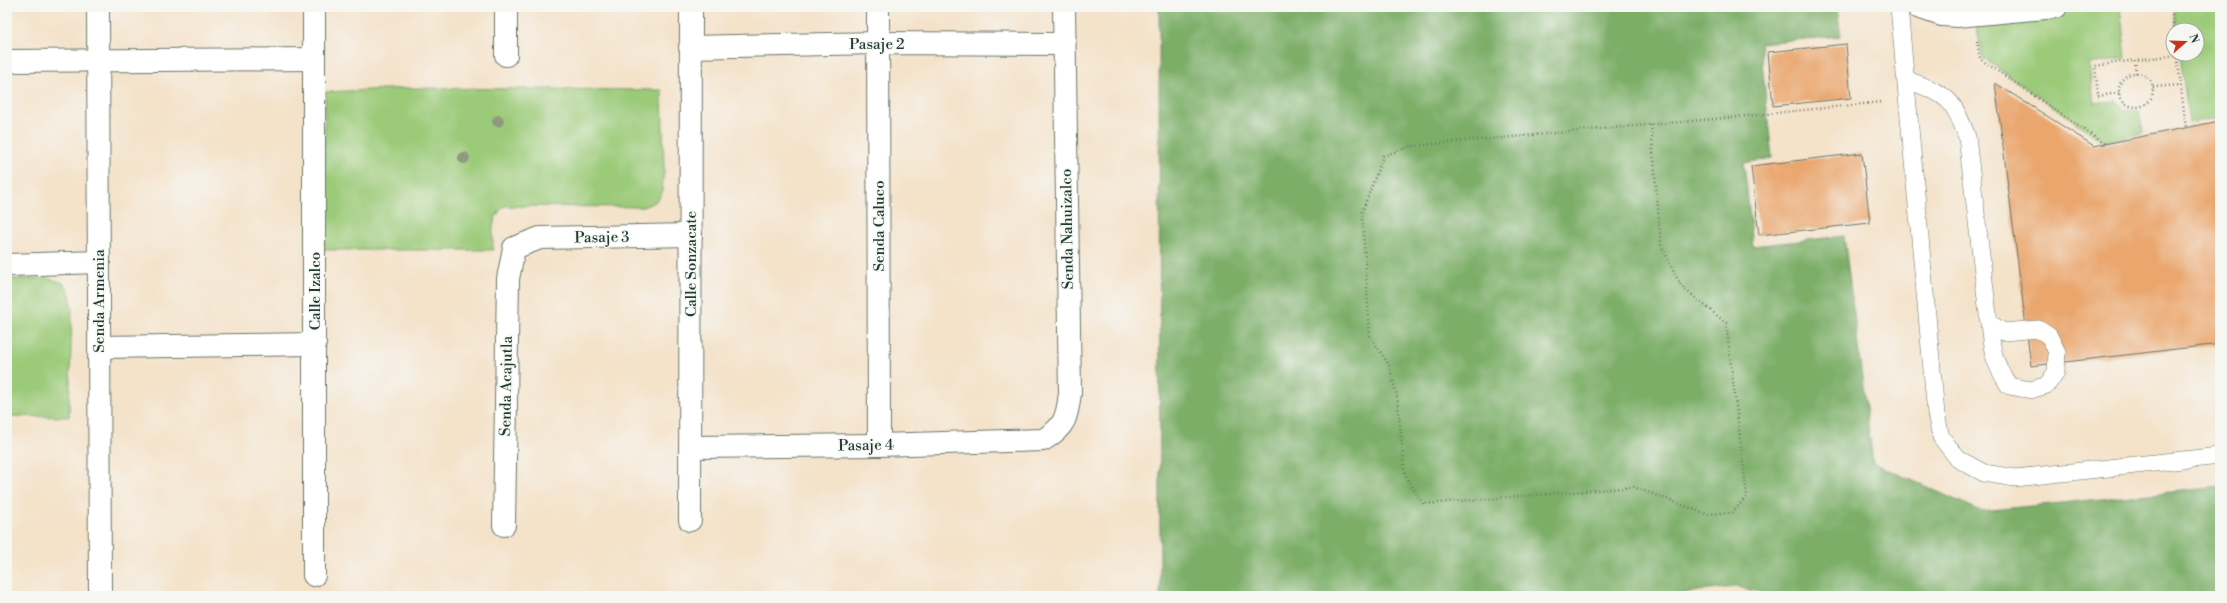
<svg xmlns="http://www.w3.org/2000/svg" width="2227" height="603" viewBox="0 0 2227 603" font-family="'Libre Bodoni',serif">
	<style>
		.green { fill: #9bca78; stroke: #5d8456 }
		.forest { fill: #7cae68; stroke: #4e764e }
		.building { fill: #eaa66d }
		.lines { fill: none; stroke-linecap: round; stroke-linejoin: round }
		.lane-casing { stroke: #6a7768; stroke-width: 18 }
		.street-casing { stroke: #6a7768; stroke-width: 24 }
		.path { stroke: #6a7768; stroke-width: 2.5; stroke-dasharray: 1 3; stroke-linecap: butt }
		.lane { stroke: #fff; stroke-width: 17 }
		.street { stroke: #fff; stroke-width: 22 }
		.tree { fill: #909a80 }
		.labels { text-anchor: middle; stroke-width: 3; stroke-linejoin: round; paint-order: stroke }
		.street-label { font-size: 15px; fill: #1f3d34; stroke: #f6f6f2 }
	</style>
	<rect width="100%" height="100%" fill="#f6f6f2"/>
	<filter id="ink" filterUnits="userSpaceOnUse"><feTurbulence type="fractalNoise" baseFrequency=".025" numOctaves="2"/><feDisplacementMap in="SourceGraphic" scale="8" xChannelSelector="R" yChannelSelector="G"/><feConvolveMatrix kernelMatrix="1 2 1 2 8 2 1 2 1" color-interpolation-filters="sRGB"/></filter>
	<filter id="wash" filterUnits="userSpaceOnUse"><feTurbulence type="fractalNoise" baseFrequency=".012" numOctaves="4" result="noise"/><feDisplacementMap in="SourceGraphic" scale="16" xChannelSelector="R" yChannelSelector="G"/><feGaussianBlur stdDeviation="0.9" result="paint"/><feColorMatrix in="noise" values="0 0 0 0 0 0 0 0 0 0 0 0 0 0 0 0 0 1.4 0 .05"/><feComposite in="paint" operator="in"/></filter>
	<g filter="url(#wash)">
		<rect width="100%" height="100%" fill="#f4e2c9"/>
		<g class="green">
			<polygon points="2108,7 2120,7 2126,58 2089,64 2094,103 2117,101 2125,110 2139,111 2143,133 2104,142 1983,58 1975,20"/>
			<polygon points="2174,7 2220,7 2220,114 2218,118 2189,123 2180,54 2197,54 2197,30 2177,30"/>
			<path d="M410 88 662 90 664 168 662 194 655 202 643 207 504 206C490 221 493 230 493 250H324L325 92Z"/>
			<polygon points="48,278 63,283 70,294 72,309 69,417 7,416 7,279"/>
		</g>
		<polygon class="forest" points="1159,7 1837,7 1841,36 1760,43 1772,158 1744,163 1753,246 1844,236 1873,463 1981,511 2220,487 2220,596 1780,596 1735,587 1660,596 1160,596"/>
		<g id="blocks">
			<g class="building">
				<polygon points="1846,44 1851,98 1773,106 1768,52"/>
				<polygon points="1995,83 2094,146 2220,121 2220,344 2031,366"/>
				<polygon points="1862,153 1870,223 1759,235 1751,166"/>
			</g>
		</g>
	</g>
	<g filter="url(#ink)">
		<use href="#blocks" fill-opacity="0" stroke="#6a7768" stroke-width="1"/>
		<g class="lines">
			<g class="lane-casing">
				<g id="lane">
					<polyline points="1899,7 1936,414 1941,437 1958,459 1984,473 2015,478 2220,456"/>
					<path d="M1906 79C1946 96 1952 94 1967 137L1989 323C1992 351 1993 361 2009 386L2031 390 2047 385 2056 372 2057 352 2049 336 2038 329 2004 332 1989 323"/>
				</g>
			</g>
			<g class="street-casing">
				<g id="street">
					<polyline points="98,7 100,596"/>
					<polyline points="314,7 314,575"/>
					<polyline points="878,7 879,445"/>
					<polyline points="1918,7 1942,15 1957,16 2056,7"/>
					<polyline points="690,47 878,43 1064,44"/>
					<polyline points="506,55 506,7"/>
					<polyline points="7,61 314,59"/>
					<polyline points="7,265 99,262"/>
					<polyline points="99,347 315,344"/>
					<path d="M690 447 879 445 1043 440C1065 427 1067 418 1070 393L1064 7"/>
					<polyline points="690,520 691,7"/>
					<polyline points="504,525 508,279 514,248 540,238 691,235"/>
				</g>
			</g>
			<g class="path">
				<polyline points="2171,7 2174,30"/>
				<polyline points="1977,41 1980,59 2105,144"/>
				<polyline points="2177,54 2186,128"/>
				<circle cx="2136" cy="90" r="17"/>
				<polyline points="2136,73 2135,60 2177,55"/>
				<polyline points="2153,87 2180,85"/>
				<polyline points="2119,93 2098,96 2095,66 2135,60"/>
				<polyline points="1651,125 1661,245 1681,286 1726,323 1747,496 1732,513 1706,514 1634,487 1423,504 1405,475 1397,395 1389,365 1370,336 1362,212 1383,156 1411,146 1736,117 1882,102"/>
			</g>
			<use href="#lane" class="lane"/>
			<use href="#street" class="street"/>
		</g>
		<g class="tree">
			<circle cx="498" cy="121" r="6"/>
			<circle cx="464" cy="158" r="6"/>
		</g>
	</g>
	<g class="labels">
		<g class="street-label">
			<text x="877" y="49">Pasaje 2</text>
			<text transform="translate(879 226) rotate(-90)" y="5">Senda Caluco</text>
			<text transform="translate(1067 229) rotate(-91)" y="5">Senda Nahuizalco</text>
			<text transform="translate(602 237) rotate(-1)" y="5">Pasaje 3</text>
			<text transform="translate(691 264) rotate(-90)" y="5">Calle Sonzacate</text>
			<text transform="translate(315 291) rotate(-90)" y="5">Calle Izalco</text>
			<text transform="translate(99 301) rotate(-90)" y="5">Senda Armenia</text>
			<text transform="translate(506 386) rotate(-89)" y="5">Senda Acajutla</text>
			<text transform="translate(866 445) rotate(-1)" y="5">Pasaje 4</text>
		</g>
	</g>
	<rect width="2227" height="603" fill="none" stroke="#f6f6f2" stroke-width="24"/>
	<g transform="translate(2185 42) rotate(70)"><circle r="19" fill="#f6f6f2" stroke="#a0aca6"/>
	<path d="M0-3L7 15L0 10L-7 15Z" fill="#c8321e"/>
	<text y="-6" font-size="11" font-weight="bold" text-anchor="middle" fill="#1f3d34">N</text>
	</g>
</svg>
